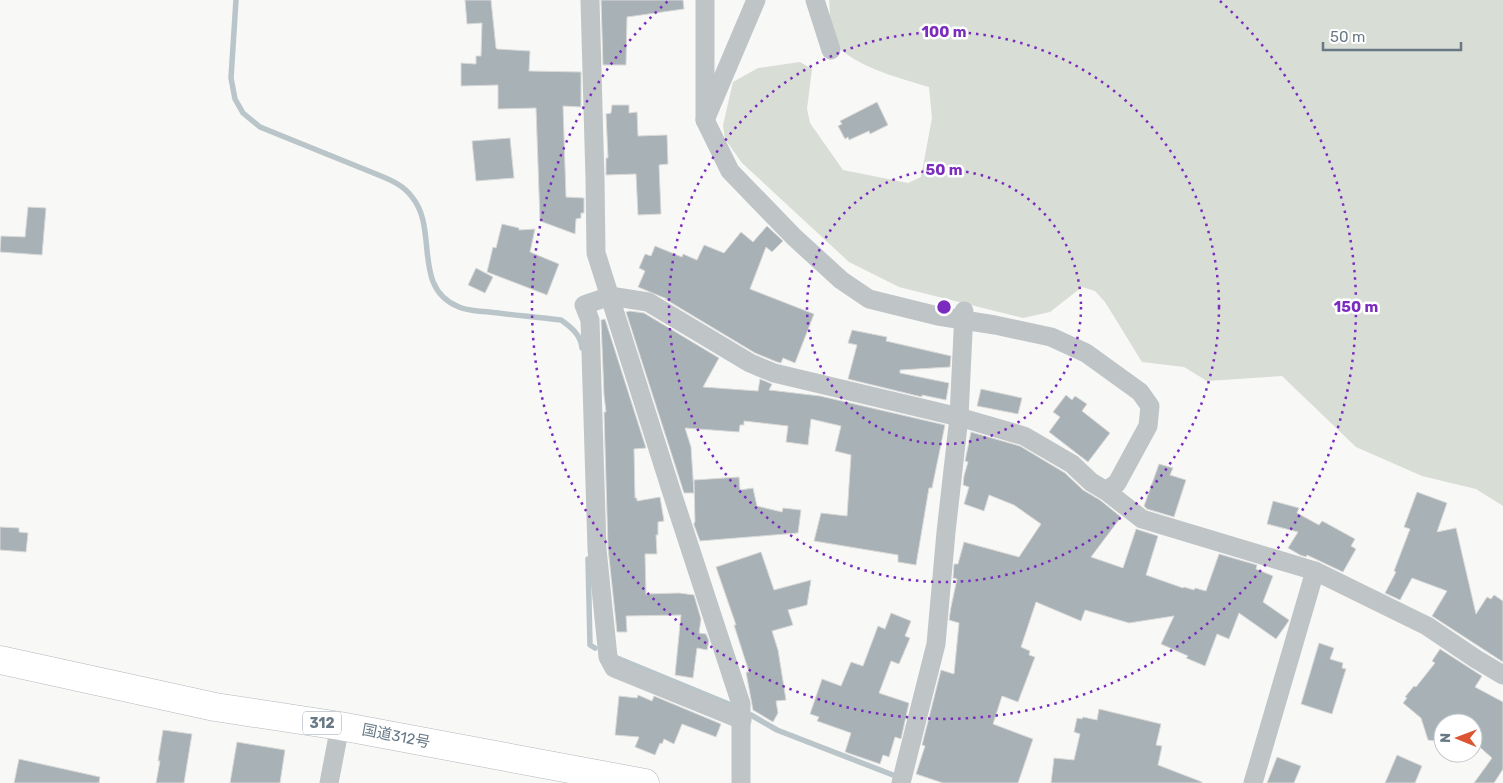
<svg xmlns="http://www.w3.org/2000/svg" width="1503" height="783" viewBox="0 0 1503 783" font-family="Rubik,'Noto Sans JP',sans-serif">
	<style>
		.green { fill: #d8ddd5 }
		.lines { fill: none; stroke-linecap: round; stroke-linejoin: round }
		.stream { stroke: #b9c5c9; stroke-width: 5.5 }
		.building { fill: #a8b1b6; stroke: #dadad8 }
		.highway-casing { stroke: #b3b7ba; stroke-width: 29 }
		.minor { stroke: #bfc4c7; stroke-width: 19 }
		.highway { stroke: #fff; stroke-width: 28 }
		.ring { fill: none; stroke: #7b2cbf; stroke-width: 2.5; stroke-dasharray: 2.5 5 }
		.labels { text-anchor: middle; stroke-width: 5; stroke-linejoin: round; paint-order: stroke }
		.shield { fill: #fff; stroke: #95a1aa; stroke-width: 1 }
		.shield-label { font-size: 14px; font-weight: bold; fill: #687985 }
		.street-label { font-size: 15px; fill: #687985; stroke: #fff }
		.centre { fill: #7b2cbf; stroke: #fff; stroke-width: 2.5 }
		.ring-label { font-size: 15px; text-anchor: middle; font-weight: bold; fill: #7b2cbf; stroke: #fff; stroke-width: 5; stroke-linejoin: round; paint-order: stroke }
	</style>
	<rect width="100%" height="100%" fill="#f8f8f6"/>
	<path class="green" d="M829 0H1503V506L1476 489 1422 476 1356 447 1282 376 1207 381 1184 367 1142 362 1105 302 1095 291 1082 287 1050 312 1023 318 899 287 849 262 742 163 725 139 723 125 733 82 758 68 800 62 812 69 807 109 810 123 843 170 908 183 921 177 932 118 929 87C903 79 846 65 833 39 830 32 830 9 829 0Z"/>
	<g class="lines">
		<g class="stream">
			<path d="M236 0 231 78 235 99 243 113 260 127 381 176C393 181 404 186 412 197 439 229 411 288 459 307 468 311 479 311 489 312 513 315 537 317 561 320 571 327 581 335 582 348"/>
			<polyline points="588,559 590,645 595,648"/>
			<polyline points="617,658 736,707"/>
			<polyline points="751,715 777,730 893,775"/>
		</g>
	</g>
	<g class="building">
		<polygon points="465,0 491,0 496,48 497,49 530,51 529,71 581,72 581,107 563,106 566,197 584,198 584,213 581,213 581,218 576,219 575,234 540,221 536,108 498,109 498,85 461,86 461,63 476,64 476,56 481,56 482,23 467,24"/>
		<polygon points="601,0 683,0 684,9 627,17 626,65 603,65"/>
		<polygon points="877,102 888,125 870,134 869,131 849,140 848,137 845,139 838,126 842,124 840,121"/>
		<polygon points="612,105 629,105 629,113 637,112 638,136 667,135 668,164 659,165 661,214 638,215 636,174 606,175 606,158 608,158 606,114 611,113"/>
		<polygon points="510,138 514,178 476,181 472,141"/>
		<polygon points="28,207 46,208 42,255 0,252 1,236 25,237"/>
		<polygon points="502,224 519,228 519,230 535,229 530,252 559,264 547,295 487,272 493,247 496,248"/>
		<polygon points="767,226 783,241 772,252 766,247 750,289 814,314 795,363 783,358 781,363 777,362 755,353 665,299 667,299 638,287 645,271 639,268 645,254 651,256 655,246 682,257 683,254 697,260 704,245 724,253 741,232 753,242"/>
		<polygon points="476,268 493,277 485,293 468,285"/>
		<polygon points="630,311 644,313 719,358 703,387 758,391 760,379 772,384 769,390 820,396 945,425 932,488 929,488 916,565 898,562 898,555 814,541 821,513 847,516 851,455 835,451 841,426 811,419 808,445 786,442 788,426 744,421 744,425 740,425 739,432 685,428 691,447 694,493 684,493 626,312"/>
		<polygon points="605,319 646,448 634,449 635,498 637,498 637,501 660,497 664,521 658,522 658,535 656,535 657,554 645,554 646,594 679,593 694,595 701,619 699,633 706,634 709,641 707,650 697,648 693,678 675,675 681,615 626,616 627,632 617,632 608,548 604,412 606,412 604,395 601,320"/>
		<polygon points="852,330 887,337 886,341 951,356 950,367 900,370 900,373 949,383 946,400 922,395 922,397 848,379 857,345 848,343"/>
		<polygon points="981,389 1022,398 1018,414 977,406"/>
		<polygon points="1066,395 1072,400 1075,396 1087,404 1082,411 1110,433 1088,462 1049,432 1060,417 1053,412"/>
		<polygon points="971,432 1020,446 1065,473 1083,490 1100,500 1121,517 1091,557 1123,568 1136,529 1158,536 1146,575 1183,588 1184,587 1194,590 1195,588 1206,591 1219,554 1257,565 1256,569 1273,576 1263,602 1289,620 1288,622 1276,639 1239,613 1229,639 1217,634 1205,666 1186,658 1188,656 1161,644 1174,616 1129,623 1085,610 1081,621 1036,602 1021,647 1030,651 1029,655 1035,657 1018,702 1002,696 993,724 1033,739 1018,783 943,783 916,774 925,746 922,745 941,670 954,674 959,623 949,620 951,607 957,579 953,578 954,564 958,564 964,542 1019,557 1041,524 1014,505 989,495 984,511 964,504 969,487 963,485 964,476 968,462 965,461"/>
		<polygon points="1159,464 1173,468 1170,475 1186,480 1174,517 1147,509 1144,506"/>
		<polygon points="739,477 740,490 753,488 757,506 782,512 783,508 801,510 798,533 700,541 694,525 694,523 695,522 694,480"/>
		<polygon points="1417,492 1447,503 1437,532 1456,528 1476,614 1487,597 1491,599 1494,595 1503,601 1503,662 1432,616 1447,591 1412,578 1400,600 1385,593 1396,572 1394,571 1410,529 1404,527"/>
		<polygon points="1273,501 1299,508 1297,513 1319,525 1322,521 1326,523 1355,539 1351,546 1356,549 1343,572 1307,555 1306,557 1300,555 1288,548 1298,532 1267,524"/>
		<polygon points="0,527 19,528 19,532 28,533 26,552 0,550"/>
		<polygon points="761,552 774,590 811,580 807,605 788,610 793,625 772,631 778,650 786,700 776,701 778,713 773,722 753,710 746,672 749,672 734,625 736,625 716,567"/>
		<polygon points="891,613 911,621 905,636 910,638 899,664 891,661 879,693 909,703 901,739 895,737 889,757 883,755 880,764 845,752 851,733 817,721 819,717 810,714 822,679 841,686 851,662 863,666 878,626 885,629"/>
		<polygon points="1319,643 1334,648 1330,659 1343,663 1342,668 1346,669 1332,714 1301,704"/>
		<polygon points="1440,649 1482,676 1475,687 1503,702 1503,769 1494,783 1474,783 1492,758 1473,741 1473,723 1443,723 1443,742 1428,740 1421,718 1403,703 1407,698 1405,697 1414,686 1416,687 1435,663 1432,661"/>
		<polygon points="638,695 652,701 654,696 721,724 716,737 682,724 674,744 664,739 662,744 660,743 655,755 635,747 639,737 615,735 619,696 637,698"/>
		<polygon points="1099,709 1161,724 1156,745 1162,746 1158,765 1202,782 1202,783 1051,783 1054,758 1074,760 1080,734 1074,732 1077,718 1082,719 1083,717 1097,720"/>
		<polygon points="163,730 192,734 184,783 156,783 160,761 158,761"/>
		<polygon points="237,742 285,750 280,783 230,783"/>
		<polygon points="1397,755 1422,766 1415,783 1385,783"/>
		<polygon points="1277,757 1301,766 1294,783 1267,783"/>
		<polygon points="19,759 100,777 99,783 14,783"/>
	</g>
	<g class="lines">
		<g class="highway-casing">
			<polyline id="highway" points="0,660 215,707 340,726 645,783"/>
		</g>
		<g class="minor">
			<polyline points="590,0 595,179 596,253 671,490 741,704 741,783"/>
			<polyline points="705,0 705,120 756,0"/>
			<polyline points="815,0 831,50"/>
			<polyline points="705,120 730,171 794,237 841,280 869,299 938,316 995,325 1051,337 1086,353 1140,392 1150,406 1148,426 1117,483 1106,491"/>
			<polyline points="742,720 614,668 608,657 597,549 590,320 584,305 610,296 648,302 750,363 774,373 959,417 1024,436 1072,464 1091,482 1106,491 1142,519 1315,571 1427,626 1476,659 1503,675"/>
			<polyline points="329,783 340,726"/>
			<polyline points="901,783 936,644 946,532 959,417 964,311"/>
			<polyline points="1253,783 1315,571"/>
		</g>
		<use href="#highway" class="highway"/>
	</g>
	<g class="ring">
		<circle cx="944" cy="307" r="137"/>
		<circle cx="944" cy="307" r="275"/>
		<path d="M1220 1A412 412 0 1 1 668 1"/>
	</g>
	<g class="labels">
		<rect class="shield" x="303" y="711.5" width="38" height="23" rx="4"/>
		<g class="shield-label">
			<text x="322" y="728">312</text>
		</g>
		<g class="street-label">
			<text transform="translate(396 736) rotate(11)" y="5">国道312号</text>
		</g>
	</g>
	<circle cx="944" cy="307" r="8" class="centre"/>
	<g class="ring-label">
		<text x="944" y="37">100 m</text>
		<text x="944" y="175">50 m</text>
		<text x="1356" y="312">150 m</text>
	</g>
	<g transform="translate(1458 738) rotate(271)"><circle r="24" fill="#ffffff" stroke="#c3c9ce"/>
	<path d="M0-4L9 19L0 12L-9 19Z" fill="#dc5432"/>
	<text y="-8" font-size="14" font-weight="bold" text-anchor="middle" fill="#687985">N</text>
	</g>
	<path d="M1323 42v8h138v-8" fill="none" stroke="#687985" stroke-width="2.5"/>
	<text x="1330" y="42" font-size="15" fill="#687985" stroke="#ffffff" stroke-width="4" paint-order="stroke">50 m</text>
</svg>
